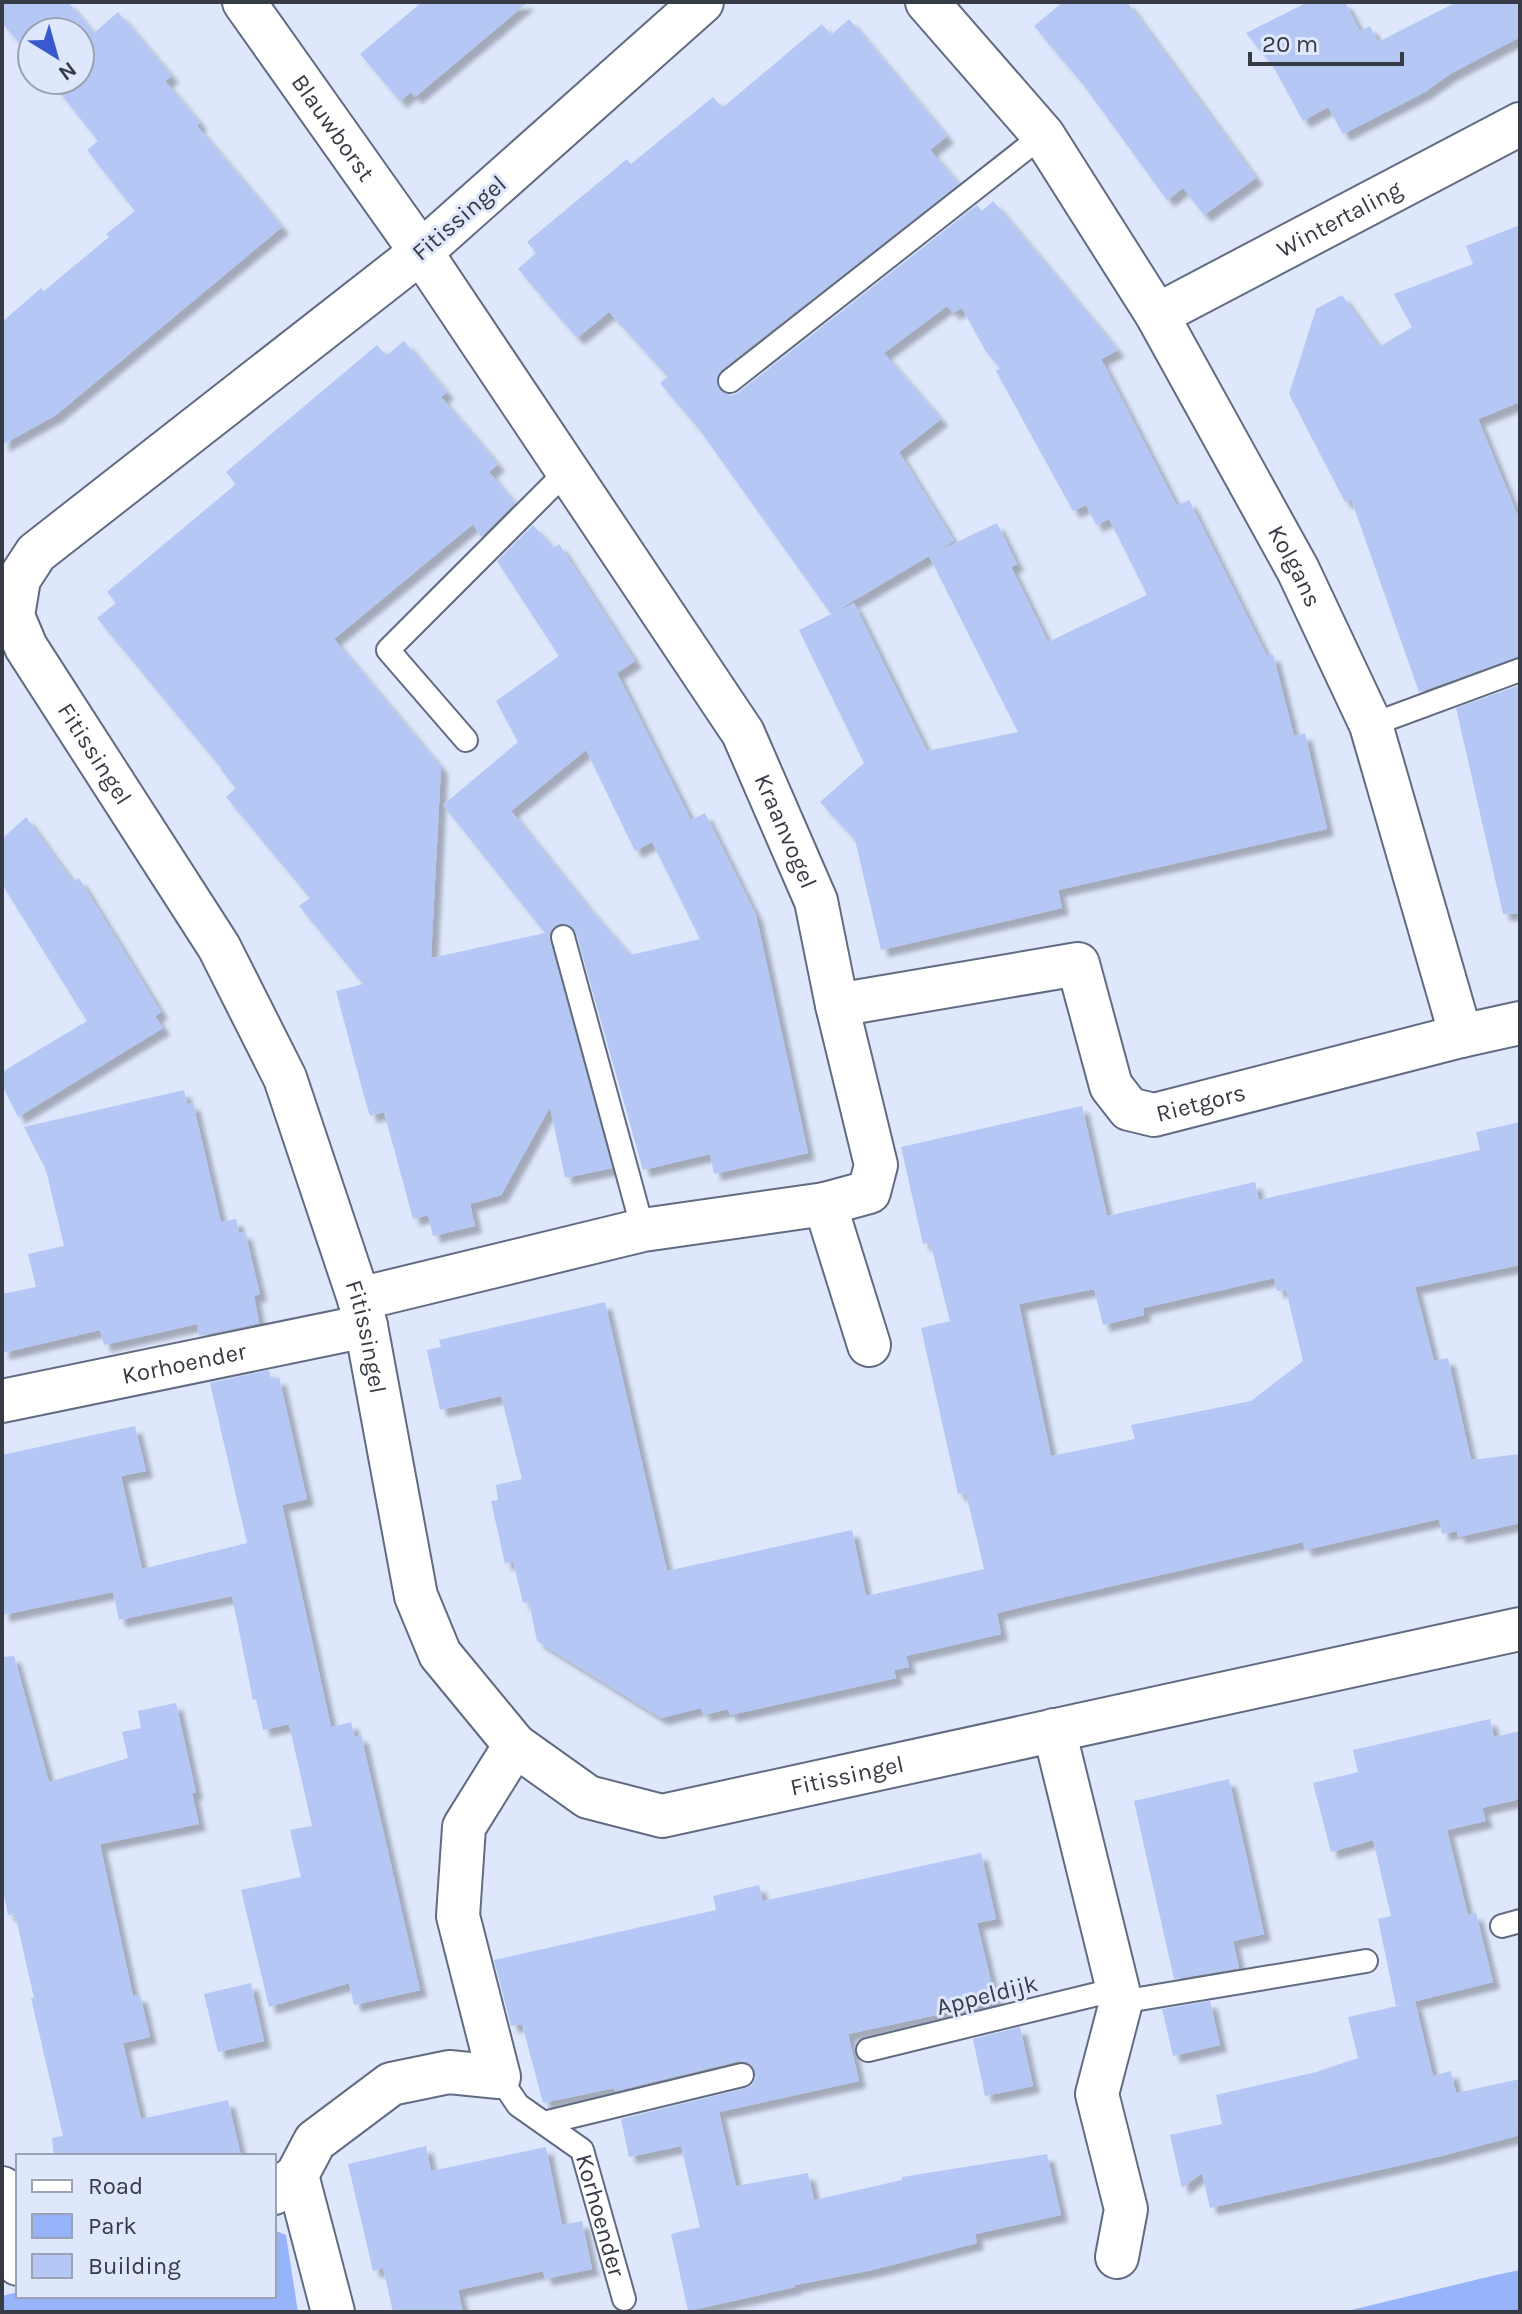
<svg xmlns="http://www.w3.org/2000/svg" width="1522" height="2314" viewBox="0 0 1522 2314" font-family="Karla,sans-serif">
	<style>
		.green { fill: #97b3fa }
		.building { fill: #b4c7f5; fill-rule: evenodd; filter: url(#shadow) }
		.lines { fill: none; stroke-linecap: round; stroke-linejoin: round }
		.service-casing { stroke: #616b81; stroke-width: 26 }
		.minor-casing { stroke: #616b81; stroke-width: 46 }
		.service { stroke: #fff; stroke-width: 22 }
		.minor { stroke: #fff; stroke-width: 42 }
		.labels { text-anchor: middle; stroke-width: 6; stroke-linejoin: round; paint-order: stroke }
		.street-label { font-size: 24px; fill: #373b45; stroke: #dee7fc }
	</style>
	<defs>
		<filter id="shadow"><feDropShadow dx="7" dy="7" stdDeviation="2" flood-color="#0004"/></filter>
	</defs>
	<rect width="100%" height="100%" fill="#dee7fc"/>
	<g class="green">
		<polygon points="274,2230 286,2235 298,2312 2,2312 2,2296 18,2292 18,2296 274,2296"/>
		<polygon points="1520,2270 1520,2312 1343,2312 1496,2275"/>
	</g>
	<g class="building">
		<polygon points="2,2 68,2 94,33 118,12 172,76 165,81 200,123 197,126 282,227 56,415 2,445 2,322 41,288 44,291 109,237 106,234 135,211 87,150 98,141 50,80 80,80 80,32 32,32 32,58 2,23"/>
		<polygon points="422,2 528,2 415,97 411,92 400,101 360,54"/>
		<polygon points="1063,2 1127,2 1256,178 1204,215 1183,188 1167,200 1082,83 1034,26"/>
		<polygon points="1308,2 1345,2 1360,31 1370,26 1378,42 1457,2 1520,2 1520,37 1450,74 1425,92 1343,134 1328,107 1303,121 1273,66 1246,33"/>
		<path d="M849 19 947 136 930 150 959 184 721 370 717 377 719 389 726 394 733 395 739 392 977 205 982 211 993 201 1118 350 1101 359 1177 506 1189 500 1267 656 1273 654 1294 736 1305 733 1327 829 1058 890 1062 908 881 950 855 840 820 802 864 763 799 630 854 603 927 751 1018 732 929 556 831 614 699 429 660 383 668 377 609 312 577 338 518 269 536 253 527 242 627 159 631 164 713 97 722 108 822 24 831 35ZM947 306 953 313 962 308 985 350 1000 368 996 371 1073 511 1086 505 1096 525 1109 519 1147 595 1048 642 1011 567 1017 564 997 523 932 554 954 541 899 452 941 419 884 353Z"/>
		<polygon points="1520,225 1520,402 1478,419 1520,521 1520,656 1419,692 1351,499 1345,502 1289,394 1316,309 1342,295 1379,347 1412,327 1394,294 1473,264 1466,246"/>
		<path d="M404 341 447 392 441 397 498 464 489 472 515 503 481 537 473 524 334 639 441 767 431 958 545 933 443 805 518 742 496 701 559 656 497 561 533 525 553 548 559 544 635 661 617 673 691 820 705 813 756 915 808 1153 714 1174 710 1154 643 1170 576 933 572 927 560 923 553 928 549 934 550 941 612 1168 565 1178 550 1107 501 1195 470 1204 475 1226 433 1236 428 1215 413 1219 384 1112 370 1116 364 1096 336 991 363 984 299 906 310 898 226 797 236 788 221 770 222 769 97 618 116 603 107 592 236 484 226 472 377 345 386 356ZM586 750 635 851 652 842 700 939 630 955 588 907 511 811Z"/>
		<polygon points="1520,685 1520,913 1503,914 1456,708"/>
		<polygon points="26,817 73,882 79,878 161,1012 155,1016 163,1028 18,1117 2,1085 2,1072 87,1021 2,884 2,839"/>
		<polygon points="184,1090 187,1104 193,1103 221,1222 236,1219 239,1233 245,1232 260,1294 254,1296 259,1323 199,1336 197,1324 104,1345 100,1330 2,1353 2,1294 36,1287 28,1254 64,1246 46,1170 24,1127"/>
		<path d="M1082 1106 1107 1216 1255 1182 1259 1200 1303 1190 1480 1150 1476 1132 1520 1122V1265L1415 1287 1434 1361 1448 1358 1471 1460 1520 1454V1523L1458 1537 1457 1531 1442 1534 1439 1519 1305 1550 1303 1542 1047 1601 997 1613 1001 1634 906 1656 909 1667 894 1670 896 1678 730 1715 728 1709 703 1715 701 1708 661 1718 537 1641 529 1602 523 1603 513 1561 505 1564 491 1501 498 1500 496 1485 522 1479 501 1396 440 1410 427 1350 441 1347 439 1340 605 1302 667 1571 852 1530 866 1596 984 1569 966 1493 958 1494 921 1328 950 1321 930 1242 923 1244 901 1147ZM1274 1278 1277 1291 1286 1290 1303 1361 1251 1401 1131 1425 1135 1439 1051 1456 1019 1304 1094 1289 1103 1325 1144 1315 1143 1308Z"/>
		<polygon points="269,1370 271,1380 279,1377 307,1499 282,1505 331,1727 351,1722 355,1737 361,1735 420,1990 354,2005 349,1983 269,2007 241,1890 301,1877 290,1830 312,1826 289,1724 263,1730 256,1699 253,1700 232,1596 119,1620 113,1592 2,1615 2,1455 135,1426 146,1471 121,1476 142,1569 247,1543 210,1383"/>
		<polygon points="14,1656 49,1782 128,1758 122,1732 141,1728 138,1711 176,1703 196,1793 192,1793 199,1824 100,1844 133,1996 140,1995 150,2037 123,2043 141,2119 228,2100 241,2156 54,2156 52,2138 63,2136 31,1998 34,1998 15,1914 8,1915 2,1886 2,1657"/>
		<polygon points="1490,1719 1494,1737 1520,1731 1520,1799 1482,1808 1486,1821 1447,1830 1468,1915 1476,1913 1493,1982 1396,2006 1378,1919 1391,1916 1373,1840 1331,1852 1313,1783 1358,1772 1353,1750"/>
		<polygon points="1229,1779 1264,1934 1233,1941 1239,1968 1174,1979 1134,1801"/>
		<polygon points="981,1853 996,1919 977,1923 996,2002 848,2034 859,2081 719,2112 736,2186 808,2173 814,2200 902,2180 902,2177 1047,2154 1061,2215 975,2234 977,2243 872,2270 795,2285 795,2287 688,2311 671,2234 700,2227 681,2146 629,2157 621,2119 746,2088 752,2085 756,2078 753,2066 747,2062 739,2061 615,2091 614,2088 543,2103 522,2024 511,2026 494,1960 716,1910 713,1896 759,1885 763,1901"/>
		<polygon points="251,1983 264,2041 218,2052 204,1994"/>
		<polygon points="1210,2001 1220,2045 1173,2056 1162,2009"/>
		<polygon points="1415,2002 1433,2076 1451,2071 1456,2093 1520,2079 1520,2135 1441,2156 1210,2208 1202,2173 1182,2188 1170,2135 1222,2124 1216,2095 1316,2072 1358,2058 1348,2017"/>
		<polygon points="1020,2027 1033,2086 985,2096 973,2039"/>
		<polygon points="426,2146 431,2171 546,2147 562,2225 582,2221 592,2269 545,2279 543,2271 458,2290 463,2312 393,2312 383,2268 373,2271 348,2164"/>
	</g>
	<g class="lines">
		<g class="service-casing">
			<g id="service">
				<polyline points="730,381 1043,135"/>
				<polyline points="1371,725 1520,670"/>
				<polyline points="466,740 388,650 566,472"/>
				<polyline points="563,937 643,1230"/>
				<polyline points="1502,1926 1520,1921"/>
				<polyline points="1121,2002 1366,1961"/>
				<polyline points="868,2050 1118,1989"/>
				<path id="s1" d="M499 2077 518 2105 582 2150 624 2299"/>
				<polyline points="544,2123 742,2075"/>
			</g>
		</g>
		<g class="minor-casing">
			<g id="minor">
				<path id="s2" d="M244 2 421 252 743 733 816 901 837 1005 876 1165 869 1192 825 1204 643 1230 359 1299"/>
				<path id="s3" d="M702 2 421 252 36 553 19 579 13 616 26 647 219 947 285 1078 359 1299 366 1326 416 1596 440 1654 515 1745 588 1797 662 1816 1520 1629"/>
				<path id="s4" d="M927 2 1043 135 1157 315 1298 570 1371 725 1461 1036"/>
				<path id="s5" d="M1157 315 1520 124"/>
				<path id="s6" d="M837 1005 1078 964 1111 1086 1129 1109 1154 1115 1461 1036 1520 1023"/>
				<polyline points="825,1204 869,1345"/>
				<path id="s7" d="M2 1401 366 1326"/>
				<polyline points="1054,1730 1121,2002 1097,2094 1126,2209 1117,2257"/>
				<polyline points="297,2175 333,2312"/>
				<polyline points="2,2188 18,2264"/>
				<polyline points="274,2193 297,2175 315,2141 391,2084 449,2072 499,2077 458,1916 464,1827 515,1745"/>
			</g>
		</g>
		<use href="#service" class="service"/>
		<use href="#minor" class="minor"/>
	</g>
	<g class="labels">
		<g class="street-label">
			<text dy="8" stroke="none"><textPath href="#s2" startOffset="154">Blauwborst</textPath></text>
			<text transform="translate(459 218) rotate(-41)" y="8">Fitissingel</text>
			<text dy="8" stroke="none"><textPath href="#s5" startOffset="206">Wintertaling</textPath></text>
			<text dy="8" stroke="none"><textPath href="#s4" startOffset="676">Kolgans</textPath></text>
			<text dy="8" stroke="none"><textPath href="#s3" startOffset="1094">Fitissingel</textPath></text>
			<text dy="8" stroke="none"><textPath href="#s2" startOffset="992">Kraanvogel</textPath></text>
			<text dy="8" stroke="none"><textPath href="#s6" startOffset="474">Rietgors</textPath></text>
			<text dy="8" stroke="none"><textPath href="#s3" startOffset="1742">Fitissingel</textPath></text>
			<text dy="8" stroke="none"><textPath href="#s7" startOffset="186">Korhoender</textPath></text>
			<text dy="8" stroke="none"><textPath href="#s3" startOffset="2542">Fitissingel</textPath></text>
			<text transform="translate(987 1995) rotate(-14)" y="8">Appeldijk</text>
			<text dy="8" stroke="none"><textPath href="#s1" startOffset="180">Korhoender</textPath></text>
		</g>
	</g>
	<rect width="1522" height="2314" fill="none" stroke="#373b45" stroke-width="8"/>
	<rect x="16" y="2154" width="260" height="144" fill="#dee7fc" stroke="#9ba2b3" stroke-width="2"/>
	<rect x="32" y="2180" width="40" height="12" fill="#ffffff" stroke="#9ba2b3" stroke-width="2"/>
	<text x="88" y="2194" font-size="24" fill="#373b45">Road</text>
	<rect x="32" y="2214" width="40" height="24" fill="#97b3fa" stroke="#9ba2b3" stroke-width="2"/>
	<text x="88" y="2234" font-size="24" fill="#373b45">Park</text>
	<rect x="32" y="2254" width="40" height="24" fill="#b4c7f5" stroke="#9ba2b3" stroke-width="2"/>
	<text x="88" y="2274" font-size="24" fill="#373b45">Building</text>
	<g transform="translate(56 56) rotate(143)"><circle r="38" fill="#dee7fc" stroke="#9ba2b3" stroke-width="2"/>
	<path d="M0-6L14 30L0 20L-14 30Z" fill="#385acc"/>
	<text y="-12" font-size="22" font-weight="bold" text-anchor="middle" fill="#373b45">N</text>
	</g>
	<path d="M1250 52v12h152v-12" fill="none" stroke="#373b45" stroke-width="4"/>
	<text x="1262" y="52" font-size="24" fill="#373b45" stroke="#dee7fc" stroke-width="6" paint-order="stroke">20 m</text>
</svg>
